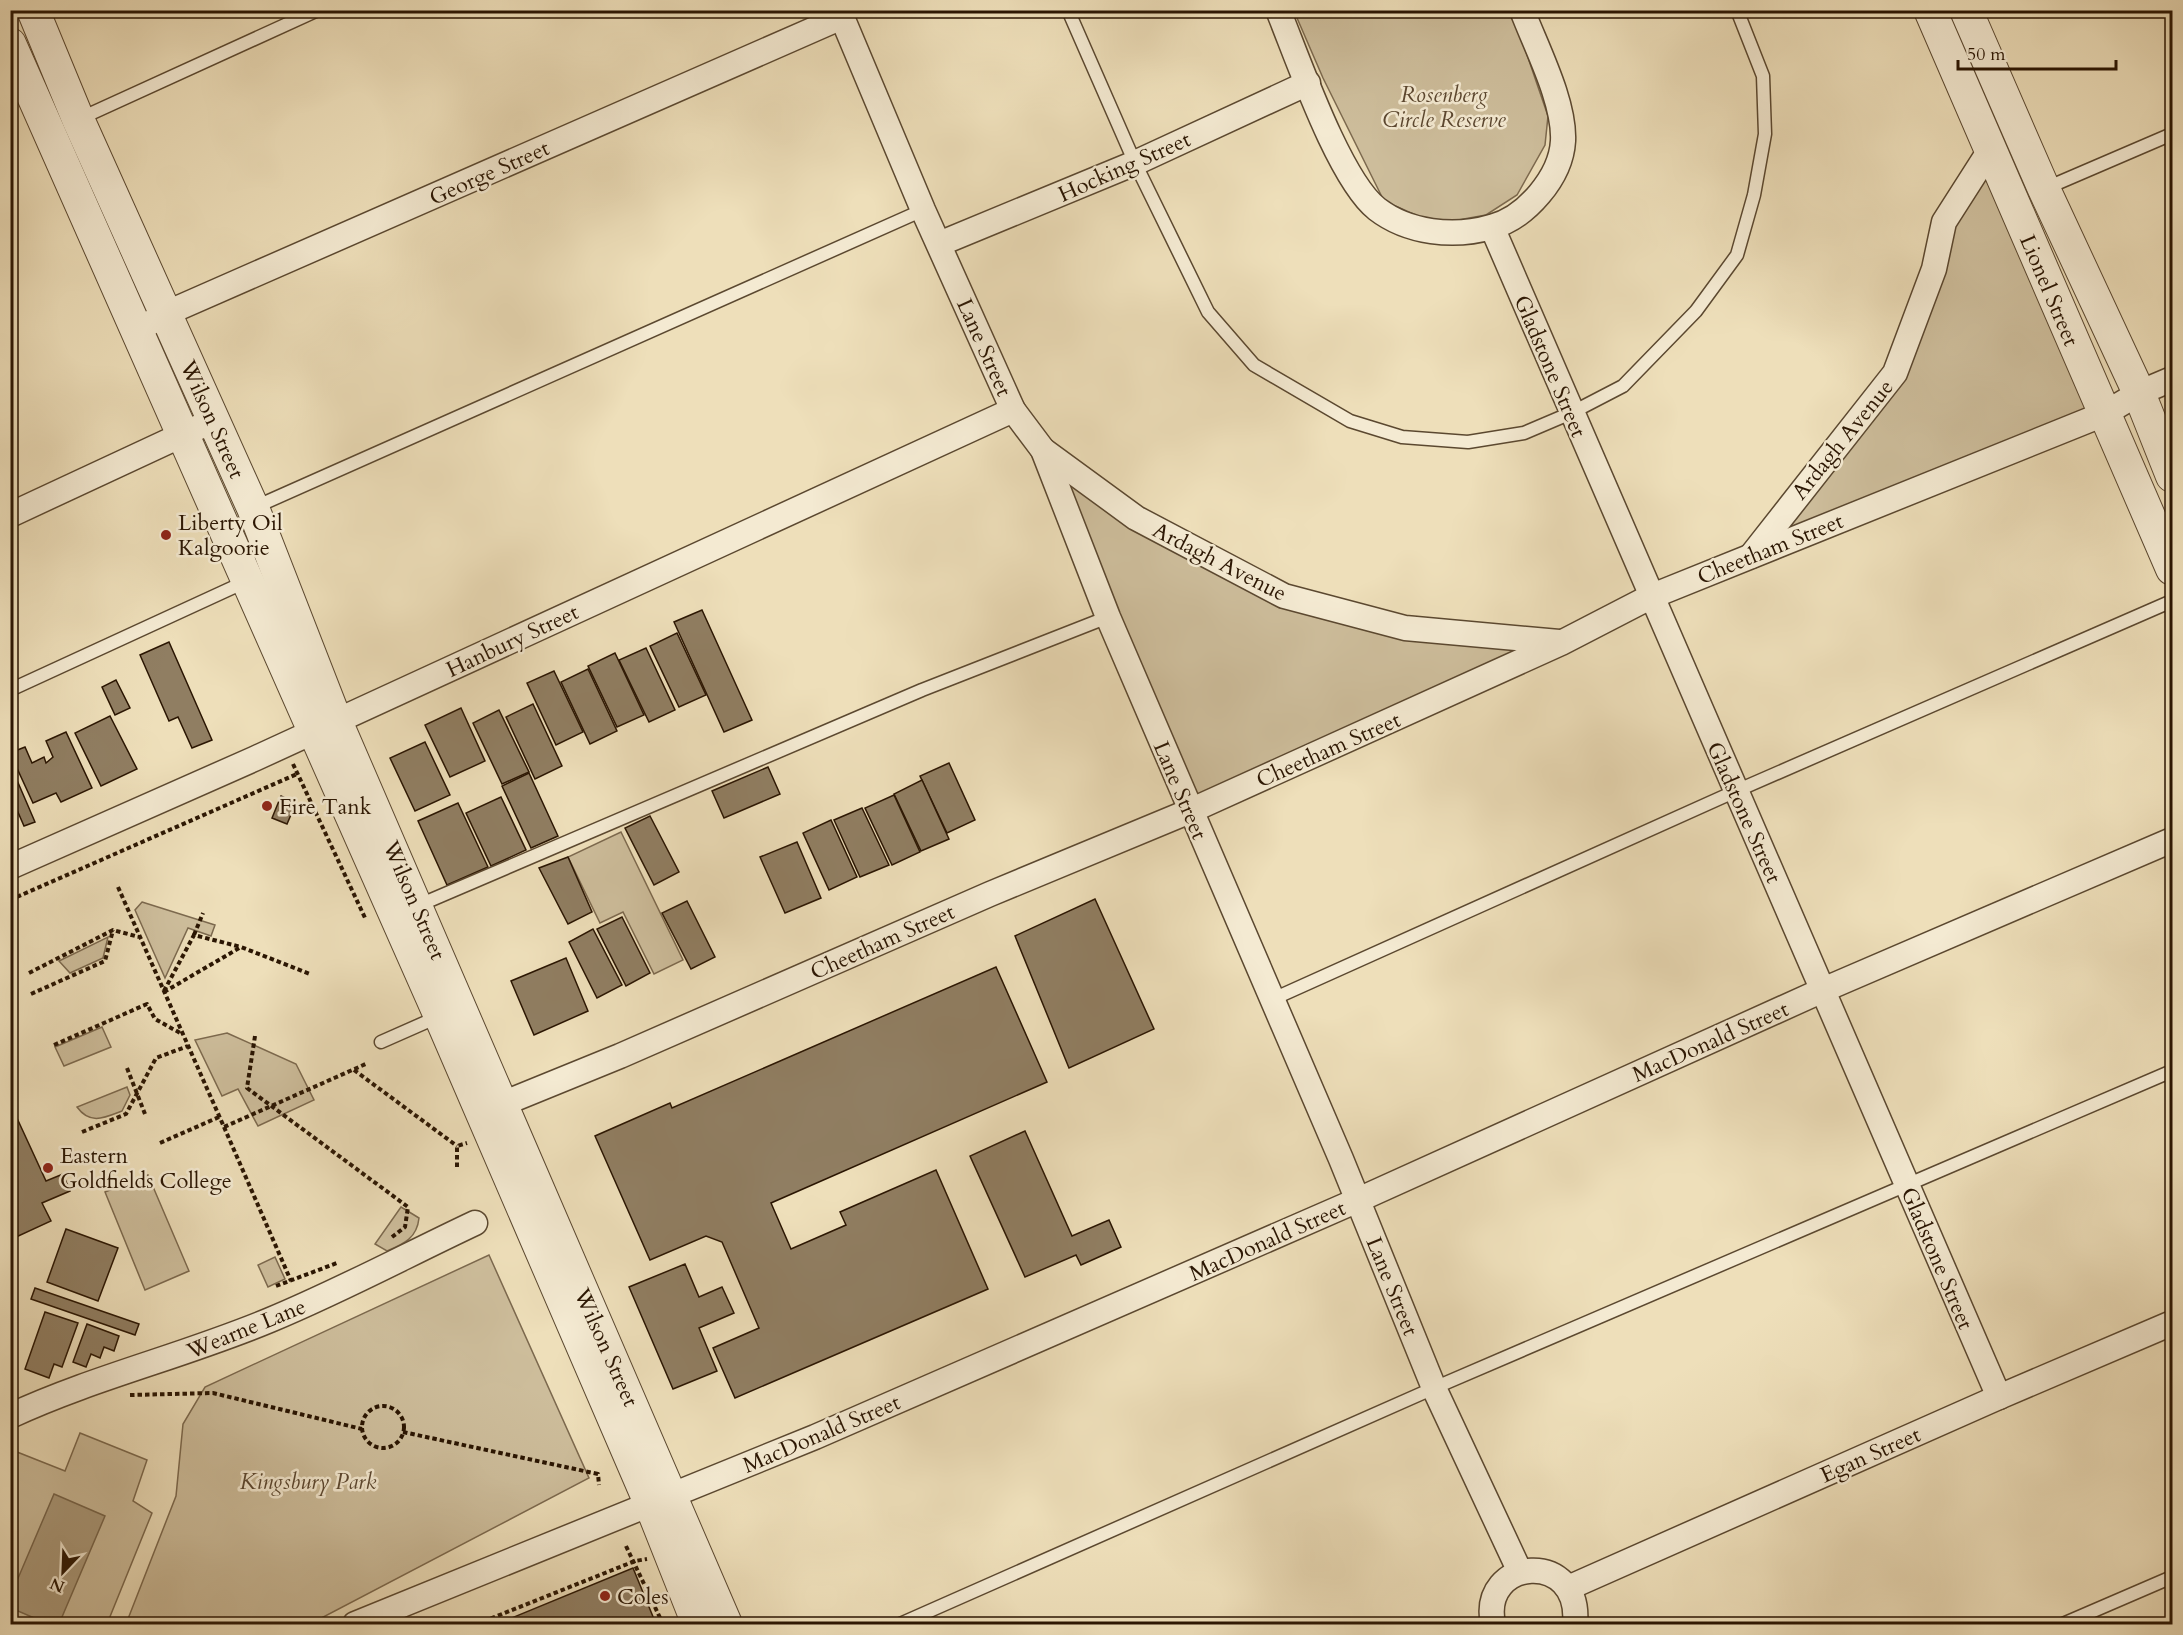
<svg xmlns="http://www.w3.org/2000/svg" width="2183" height="1635" viewBox="0 0 2183 1635" font-family="Cardo,serif">
	<style>
		.green { fill: #cdbd9b; stroke: #7c694e; stroke-width: 1.5 }
		.water { fill: #ab9a7b; stroke: #77654b; stroke-width: 1.5 }
		.building { fill: #907e62; stroke: #2a1502; stroke-width: 1.5 }
		.lines { fill: none; stroke-linecap: round; stroke-linejoin: round }
		.service-casing { stroke: #5b4830; stroke-width: 15 }
		.minor-casing { stroke: #5b4830; stroke-width: 27 }
		.tertiary-casing { stroke: #5b4830; stroke-width: 34 }
		.path { stroke: #2a1502; stroke-width: 4; stroke-dasharray: 4.5 3; stroke-linecap: butt }
		.service { stroke: #f4ead2; stroke-width: 12 }
		.minor { stroke: #f4ead2; stroke-width: 24 }
		.tertiary { stroke: #f4ead2; stroke-width: 32 }
		.poi-dot { fill: #8f2418; stroke: #f4ead2; stroke-width: 2 }
		.labels { text-anchor: middle; stroke-width: 5; stroke-linejoin: round; paint-order: stroke }
		.park-label { font-size: 22px; font-style: italic; fill: #5b4730; stroke: #f4ead2 }
		.street-label { font-size: 22px; fill: #2a1502; stroke: #f4ead2 }
		.poi-label { font-size: 22px; fill: #2a1502; stroke: #f4ead2; text-anchor: start }
	</style>
	<rect width="100%" height="100%" fill="#eedfba"/>
	<filter id="stains"><feTurbulence type="fractalNoise" baseFrequency=".00333" numOctaves="4"/><feColorMatrix values="0 0 0 0 .2 0 0 0 0 .09 0 0 0 0 .02 0 0 0 .5 -.17"/></filter>
	<radialGradient id="worn" r=".72"><stop offset=".6" stop-color="#630" stop-opacity="0"/><stop offset="1" stop-color="#630" stop-opacity=".3"/></radialGradient>
	<g class="green">
		<polygon points="1294,11 1512,11 1548,116 1545,145 1517,195 1486,215 1436,224 1384,201 1323,78"/>
		<polygon points="1990,150 2104,414 1751,556 1895,373 1934,269"/>
		<polygon points="1043,450 1284,596 1561,643 1190,811"/>
		<polygon points="621,832 683,960 654,974 623,912 600,923 568,857"/>
		<polygon points="142,902 215,925 211,936 188,928 165,978 135,910"/>
		<polygon points="108,937 103,958 70,973 59,961"/>
		<polygon points="102,1027 111,1047 64,1066 55,1047"/>
		<polygon points="227,1033 296,1064 314,1100 258,1126 238,1089 222,1096 195,1040"/>
		<path d="M127 1087 130 1095 122 1111C104 1118 90 1125 77 1107Z"/>
		<polygon points="148,1175 189,1271 145,1290 105,1192"/>
		<path d="M401 1207 419 1218C417 1238 404 1244 387 1251L375 1244Z"/>
		<polygon points="489,1255 589,1478 310,1624 126,1624 176,1496 183,1424 205,1387"/>
		<polygon points="275,1257 285,1279 268,1287 258,1265"/>
		<polygon points="80,1433 147,1460 133,1501 152,1513 107,1624 11,1624 10,1453 12,1450 65,1471"/>
	</g>
	<polygon class="water" points="54,1494 105,1516 59,1624 48,1624 11,1608 10,1597"/>
	<g class="building">
		<polygon points="702,610 752,720 724,732 674,622"/>
		<polygon points="677,633 706,695 679,707 650,646"/>
		<polygon points="169,642 212,740 192,748 178,717 169,721 140,655"/>
		<polygon points="646,648 675,710 649,722 619,660"/>
		<polygon points="615,653 644,715 617,727 588,666"/>
		<polygon points="588,669 617,731 590,744 561,682"/>
		<polygon points="554,671 583,732 556,745 527,683"/>
		<polygon points="116,680 130,708 115,715 102,687"/>
		<polygon points="533,704 562,766 535,779 506,717"/>
		<polygon points="461,708 485,761 450,777 425,725"/>
		<polygon points="499,710 529,772 502,784 473,723"/>
		<polygon points="110,716 137,769 101,786 75,733"/>
		<polygon points="66,732 92,788 61,802 56,793 33,803 10,753 25,747 32,763 44,757 46,763 53,757 46,741"/>
		<polygon points="425,742 450,795 415,811 390,758"/>
		<polygon points="949,763 975,820 947,833 920,776"/>
		<polygon points="10,764 35,822 24,826 17,810 10,813"/>
		<polygon points="768,767 780,794 724,818 712,791"/>
		<polygon points="529,773 558,836 531,848 502,786"/>
		<polygon points="922,780 949,839 921,851 894,794"/>
		<polygon points="894,795 920,852 892,865 865,808"/>
		<polygon points="281,796 296,803 287,824 272,818"/>
		<polygon points="501,797 526,850 491,866 466,813"/>
		<polygon points="458,803 488,867 447,885 418,821"/>
		<polygon points="862,808 889,865 860,877 834,820"/>
		<polygon points="650,816 679,872 654,885 625,828"/>
		<polygon points="831,820 857,877 829,890 803,833"/>
		<polygon points="797,842 821,898 785,913 760,857"/>
		<polygon points="568,857 592,912 568,924 539,868"/>
		<polygon points="1095,899 1154,1029 1069,1068 1015,936"/>
		<polygon points="687,901 715,957 691,969 662,913"/>
		<polygon points="622,917 650,973 626,986 597,929"/>
		<polygon points="593,929 622,985 597,998 569,942"/>
		<polygon points="566,958 588,1011 534,1035 511,981"/>
		<polygon points="996,967 1047,1082 771,1203 791,1249 846,1225 840,1212 936,1170 988,1289 735,1398 713,1348 759,1328 722,1242 706,1236 650,1260 595,1136 670,1103 672,1108"/>
		<polygon points="10,1103 46,1181 63,1174 70,1191 42,1203 51,1221 14,1238 10,1230"/>
		<polygon points="1025,1131 1072,1236 1109,1220 1121,1247 1081,1265 1076,1255 1025,1277 970,1156"/>
		<polygon points="66,1229 118,1248 98,1301 47,1282"/>
		<polygon points="685,1264 699,1297 722,1287 734,1313 699,1328 717,1371 673,1389 629,1287"/>
		<polygon points="35,1288 139,1324 135,1335 31,1299"/>
		<polygon points="45,1312 78,1323 62,1367 54,1364 49,1378 25,1369"/>
		<polygon points="87,1324 119,1336 114,1351 104,1347 100,1358 91,1354 86,1367 73,1362"/>
		<polygon points="633,1568 656,1624 497,1624"/>
	</g>
	<g class="lines">
		<g class="service-casing">
			<g id="service">
				<polyline points="1068,10 1135,163 1208,312 1254,365 1350,421 1402,437 1468,442 1524,433 1571,413 1623,386 1696,311 1737,255 1754,195 1765,134 1763,76 1737,10"/>
				<polyline points="79,119 318,10"/>
				<polyline points="2044,189 2172,134"/>
				<polyline points="253,508 923,210"/>
				<polyline points="10,690 247,581"/>
				<polyline points="417,906 922,690 1108,617"/>
				<polyline points="1273,999 1736,791 2172,601"/>
				<polyline points="381,1042 440,1016"/>
				<polyline points="900,1624 1434,1388 2172,1071"/>
				<polyline points="2063,1624 2172,1577"/>
			</g>
		</g>
		<g class="minor-casing">
			<g id="minor">
				<polyline points="839,10 923,210 1013,410 1043,450 1108,617 1341,1159 1434,1388 1520,1572"/>
				<path d="M1278 10C1298 59 1339 179 1377 209 1408 233 1454 238 1491 227 1526 218 1561 177 1563 141 1565 102 1536 47 1522 10"/>
				<polyline points="1492,227 1999,1397"/>
				<polyline points="939,244 1135,163 1308,83"/>
				<polyline points="138,330 167,313 842,17 842,10"/>
				<polyline points="1043,450 1136,518 1284,596 1405,628 1559,642"/>
				<polyline points="10,515 214,420"/>
				<polyline points="1751,556 1895,373 1934,269 1944,222 1990,150"/>
				<polyline points="10,867 254,759 1013,410"/>
				<polyline points="485,1111 620,1056 990,894 1190,811 1561,643 1650,597 2104,414 2139,393 2172,379"/>
				<path d="M10 1416C94 1377 184 1356 270 1320 340 1291 407 1255 475 1223"/>
				<polyline points="1568,1588 1999,1397 2172,1323"/>
				<polyline points="355,1624 815,1437 1358,1200 1823,990 2172,840"/>
				<path d="M1493 1624C1479 1557 1582 1549 1575 1624"/>
			</g>
		</g>
		<g class="tertiary-casing">
			<g id="tertiary">
				<polyline points="33,10 78,119 253,508 336,721 726,1624"/>
				<polyline points="1930,10 2172,569"/>
				<polyline points="1966,10 2044,189 2139,393 2172,476"/>
				<polyline points="10,44 440,1016 650,1503 698,1624"/>
			</g>
		</g>
		<g class="path">
			<polyline points="293,764 366,920"/>
			<polyline points="118,887 224,1127 368,1063"/>
			<polyline points="10,900 297,774"/>
			<polyline points="194,935 203,913"/>
			<polyline points="29,973 113,930 139,937"/>
			<polyline points="164,991 194,935 241,947"/>
			<polyline points="164,992 241,947 310,974"/>
			<polyline points="31,994 105,961 113,930"/>
			<polyline points="255,1036 247,1088 408,1207 405,1227 392,1237"/>
			<polyline points="54,1045 147,1004 155,1019 182,1034"/>
			<polyline points="127,1068 145,1114"/>
			<polyline points="354,1070 457,1146"/>
			<polyline points="224,1127 291,1281"/>
			<polyline points="82,1132 126,1114 156,1058 188,1046"/>
			<polyline points="160,1143 219,1117"/>
			<polyline points="457,1167 457,1146 467,1143"/>
			<polyline points="276,1286 337,1263"/>
			<polyline points="130,1395 213,1393 362,1429"/>
			<circle cx="383" cy="1427" r="21"/>
			<polyline points="403,1432 598,1474 599,1485"/>
			<polyline points="626,1546 663,1624"/>
			<polyline points="477,1624 635,1561 647,1559"/>
		</g>
		<use href="#service" class="service"/>
		<use href="#minor" class="minor"/>
		<use href="#tertiary" class="tertiary"/>
	</g>
	<g class="poi-dot">
		<circle cx="166" cy="535" r="6"/>
		<circle cx="267" cy="806" r="6"/>
		<circle cx="48" cy="1168" r="6"/>
		<circle cx="605" cy="1596" r="6"/>
	</g>
	<g class="labels">
		<g class="park-label">
			<text x="1444" y="102">Rosenberg<tspan x="1444" dy="25">Circle Reserve</tspan></text>
			<text x="308" y="1489">Kingsbury Park</text>
		</g>
		<g class="street-label">
			<text transform="translate(1124 166) rotate(-24)" y="8">Hocking Street</text>
			<text transform="translate(489 172) rotate(-24)" y="8">George Street</text>
			<text transform="translate(2050 290) rotate(67)" y="8">Lionel Street</text>
			<text transform="translate(985 347) rotate(66)" y="8">Lane Street</text>
			<text transform="translate(1551 366) rotate(67)" y="8">Gladstone Street</text>
			<text transform="translate(213 419) rotate(66)" y="8">Wilson Street</text>
			<text transform="translate(1842 439) rotate(-51)" y="8">Ardagh Avenue</text>
			<text transform="translate(1770 548) rotate(-22)" y="8">Cheetham Street</text>
			<text transform="translate(1220 561) rotate(27)" y="8">Ardagh Avenue</text>
			<text transform="translate(512 640) rotate(-25)" y="8">Hanbury Street</text>
			<text transform="translate(1328 749) rotate(-24)" y="8">Cheetham Street</text>
			<text transform="translate(1181 790) rotate(67)" y="8">Lane Street</text>
			<text transform="translate(1745 812) rotate(66)" y="8">Gladstone Street</text>
			<text transform="translate(415 900) rotate(67)" y="8">Wilson Street</text>
			<text transform="translate(882 941) rotate(-24)" y="8">Cheetham Street</text>
			<text transform="translate(1710 1041) rotate(-24)" y="8">MacDonald Street</text>
			<text transform="translate(1267 1240) rotate(-24)" y="8">MacDonald Street</text>
			<text transform="translate(1938 1258) rotate(67)" y="8">Gladstone Street</text>
			<text transform="translate(1393 1286) rotate(68)" y="8">Lane Street</text>
			<text transform="translate(246 1328) rotate(-22)" y="8">Wearne Lane</text>
			<text transform="translate(607 1347) rotate(66)" y="8">Wilson Street</text>
			<text transform="translate(821 1433) rotate(-23)" y="8">MacDonald Street</text>
			<text transform="translate(1870 1454) rotate(-24)" y="8">Egan Street</text>
		</g>
		<g class="poi-label">
			<text x="178" y="530">Liberty Oil<tspan x="178" dy="25">Kalgoorie</tspan></text>
			<text x="279" y="814">Fire Tank</text>
			<text x="60" y="1163">Eastern<tspan x="60" dy="25">Goldfields College</tspan></text>
			<text x="617" y="1604">Coles</text>
		</g>
	</g>
	<rect width="2183" height="1635" fill="none" stroke="#eedfba" stroke-width="36"/>
	<rect x="12" y="12" width="2159" height="1611" fill="none" stroke="#2a1502" stroke-width="3"/>
	<rect x="18" y="18" width="2147" height="1599" fill="none" stroke="#2a1502" stroke-width="1.5"/>
	<g transform="translate(63 1572) rotate(203)" stroke="#f4ead2" stroke-width="4.5" paint-order="stroke">
	<path d="M0-4.5L10 22L0 15L-10 22Z" fill="#2a1502"/>
	<text y="-9" font-size="16" font-weight="bold" text-anchor="middle" fill="#2a1502">N</text>
	</g>
	<path d="M1958 60v9h158v-9" fill="none" stroke="#2a1502" stroke-width="3"/>
	<text x="1967" y="60" font-size="18" fill="#2a1502" stroke="#f4ead2" stroke-width="4.5" paint-order="stroke">50 m</text>
	<rect width="100%" height="100%" filter="url(#stains)"/>
	<rect width="100%" height="100%" fill="url(#worn)"/>
</svg>
